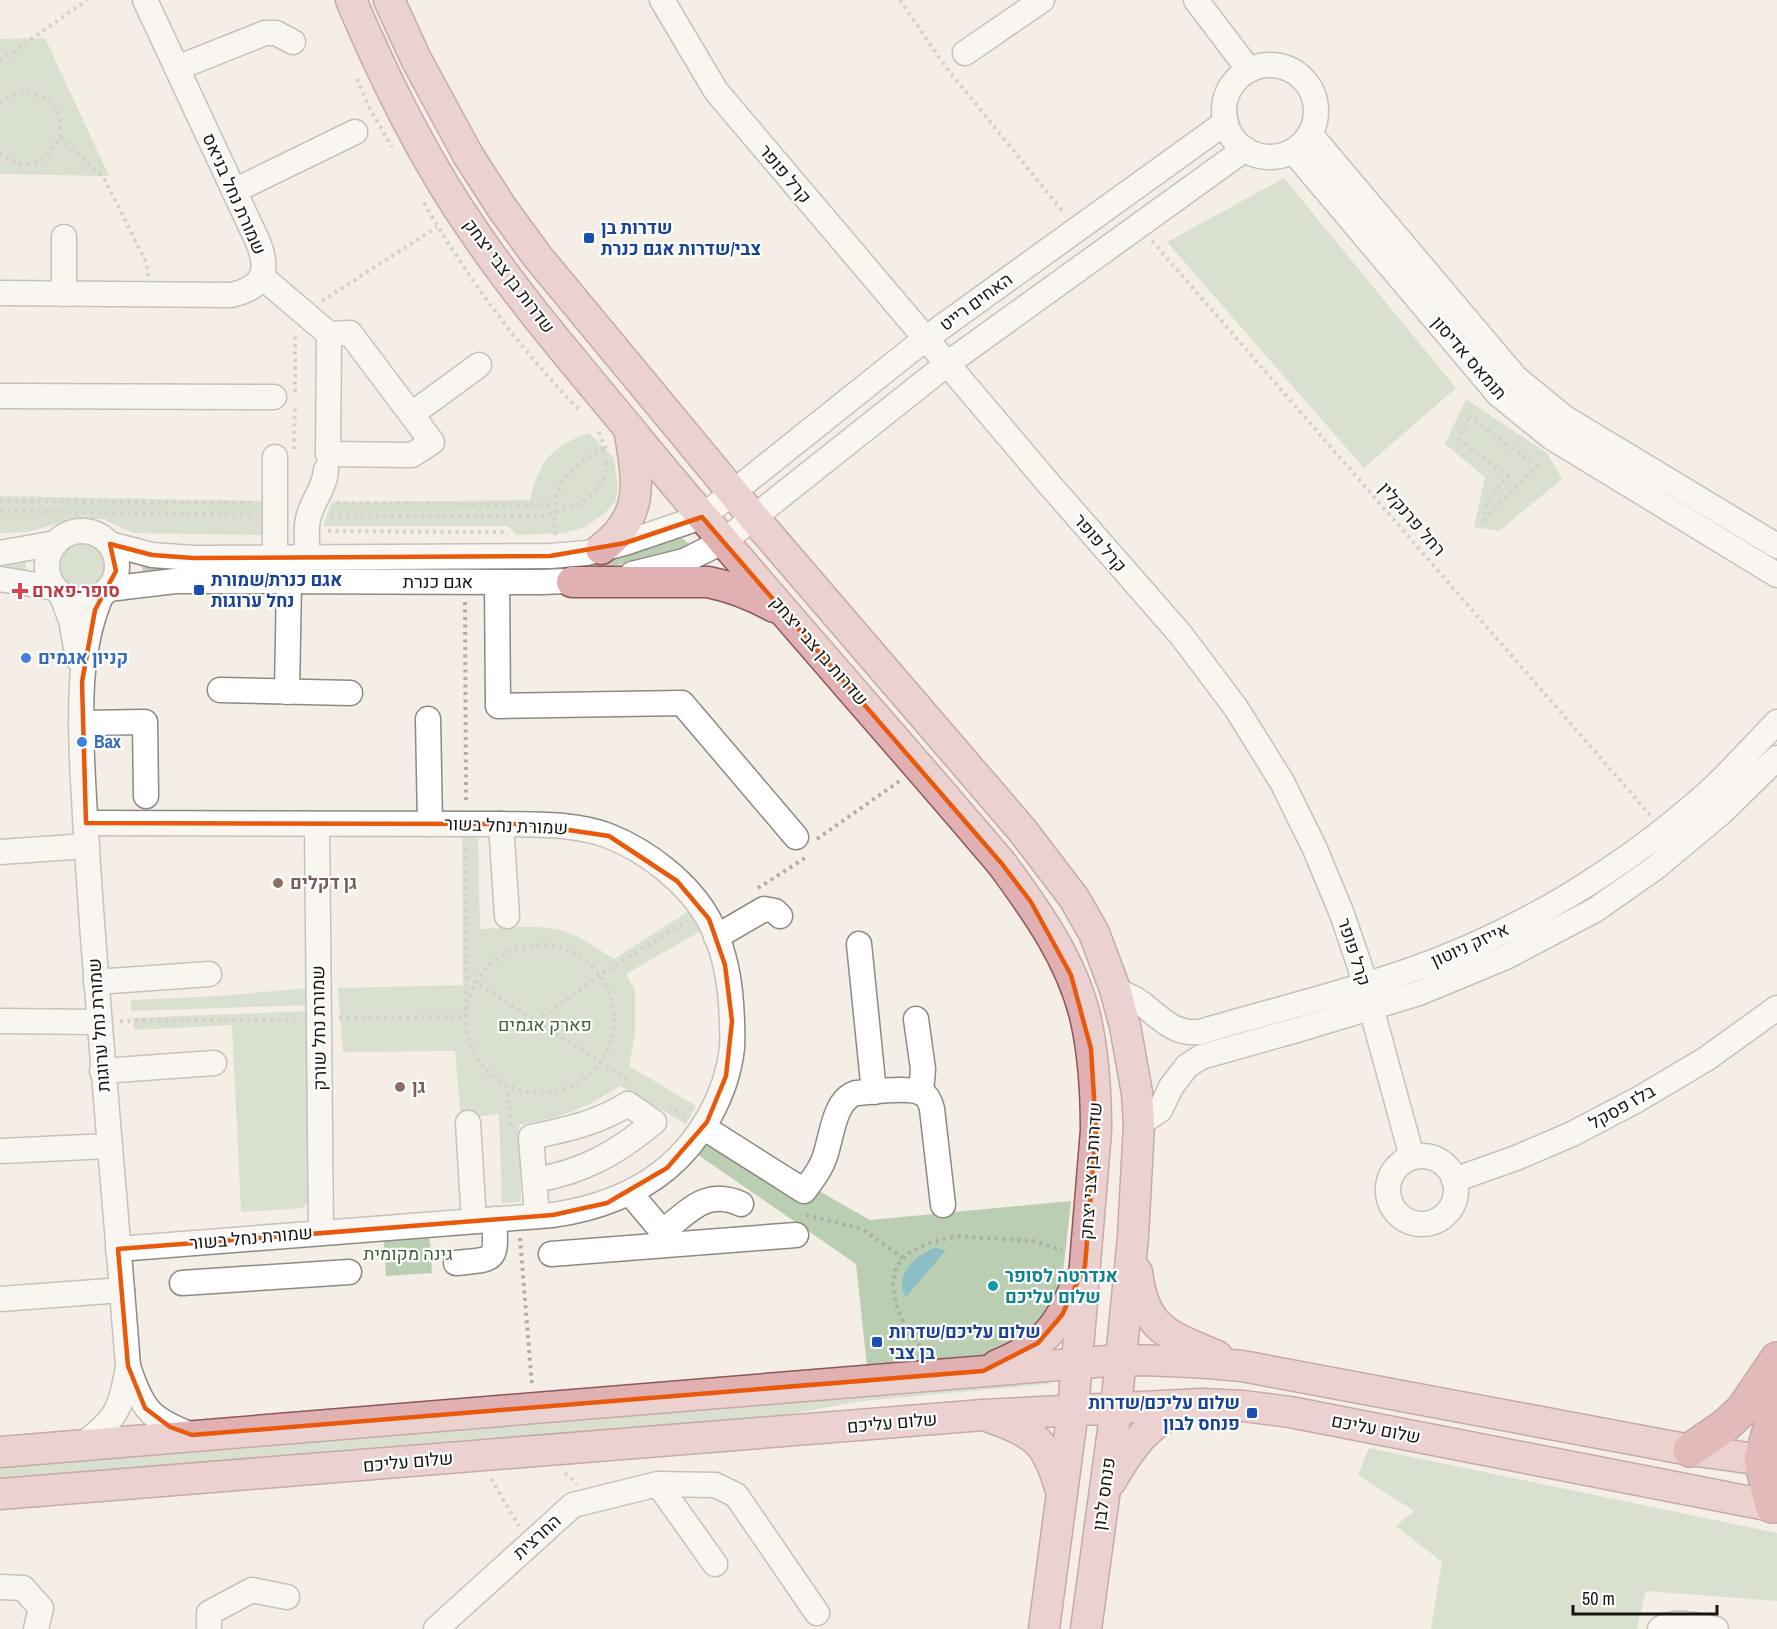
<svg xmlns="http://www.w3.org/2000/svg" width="1777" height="1629" viewBox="0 0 1777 1629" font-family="'Archivo Narrow',Heebo,sans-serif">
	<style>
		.green { fill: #bacfb1 }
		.water { fill: #8cbec5 }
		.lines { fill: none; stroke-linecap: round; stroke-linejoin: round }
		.minor-casing { stroke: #8e8982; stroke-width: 27 }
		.major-casing { stroke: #8c575a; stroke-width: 33 }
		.highway-casing { stroke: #8c575a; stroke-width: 36 }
		.path { stroke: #b1aca7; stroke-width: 4; stroke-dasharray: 3 4.5; stroke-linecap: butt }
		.minor { stroke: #fff; stroke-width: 24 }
		.major { stroke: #e0b0b3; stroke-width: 30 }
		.highway { stroke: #cb7b80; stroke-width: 33 }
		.marked { fill: none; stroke: #e8590c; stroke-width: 4.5; stroke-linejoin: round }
		.transit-dot { fill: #1a4fb4; stroke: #fff; stroke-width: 2 }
		.health-dot { fill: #e0444e; stroke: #fff; stroke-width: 2 }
		.shop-dot { fill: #3f7fe0; stroke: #fff; stroke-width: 2 }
		.education-dot { fill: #8d6e63; stroke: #fff; stroke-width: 2 }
		.culture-dot { fill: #0f9aa8; stroke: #fff; stroke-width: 2 }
		.labels { text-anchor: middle; stroke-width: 4.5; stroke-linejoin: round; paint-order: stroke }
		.street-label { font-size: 18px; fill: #171512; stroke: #fff }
		.transit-label { font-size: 18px; font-weight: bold; fill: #164399; stroke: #fff; text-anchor: start }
		.health-label { font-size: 18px; font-weight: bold; fill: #be3a42; stroke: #fff; text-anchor: start }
		.shop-label { font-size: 18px; font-weight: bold; fill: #366cbe; stroke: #fff; text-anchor: start }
		.education-label { font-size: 18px; font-weight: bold; fill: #785e54; stroke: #fff; text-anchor: start }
		.park-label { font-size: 18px; fill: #406231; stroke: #fff }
		.culture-label { font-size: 18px; font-weight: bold; fill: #0d838f; stroke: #fff; text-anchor: start }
	</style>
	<rect width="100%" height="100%" fill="#f4eee7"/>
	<g class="green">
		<polygon points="45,38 109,176 0,174 0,39"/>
		<polygon points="1284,178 1456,388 1364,468 1167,242"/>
		<polygon points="1466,399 1547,453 1562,479 1499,531 1474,527 1485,477 1445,444"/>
		<path d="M589 433 614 458 618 490 615 502 603 515 585 527 565 533 517 535 508 526H323L332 502 530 500C539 461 552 446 589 433Z"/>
		<polygon points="0,496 262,501 262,535 133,533 103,519 87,519 65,521 28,532 0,533"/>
		<polygon points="682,538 693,547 650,558 602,568 562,570 185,571 143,575 142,560 592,561 628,555"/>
		<circle cx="82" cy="568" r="27"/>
		<polygon points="26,559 26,574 0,571 0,563"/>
		<path d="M462 836 478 838 480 929C506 928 535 924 560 930 580 936 597 948 614 959L689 911 701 931 626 974 635 991V1033L629 1066 696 1106 686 1124 620 1086C583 1110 563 1117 519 1125L521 1202 502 1203 499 1114 461 1118 455 1051 343 1052 338 988 463 985Z"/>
		<polygon points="307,988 311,1005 131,1011 131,1000 220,996"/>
		<polygon points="312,1011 319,1190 303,1208 241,1212 232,1025 134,1030 133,1018"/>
		<polygon points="705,1139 807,1202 819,1191 870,1220 1071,1201 1062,1282 1035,1334 981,1358 867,1366 856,1264 694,1152"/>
		<polygon points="429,1232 432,1273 386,1276 383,1234"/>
		<polygon points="1050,1375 1049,1384 863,1401 711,1428 0,1484 0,1463"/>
		<polygon points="1369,1448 1777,1533 1777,1601 1646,1591 1637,1629 1431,1629 1442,1562 1396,1526 1414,1511 1358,1475"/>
	</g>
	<path class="water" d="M935 1248 946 1250 906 1297C892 1275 917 1254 935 1248Z"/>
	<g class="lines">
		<g class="minor-casing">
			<g id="minor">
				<polyline points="662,0 716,91 1049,484 1181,635 1236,708 1282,782 1315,849 1342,914 1360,967 1412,1157"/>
				<polyline points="1196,0 1249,70"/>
				<polyline points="965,53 1042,0"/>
				<circle cx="1270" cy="111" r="46"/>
				<polyline points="177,68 265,33 276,33 293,42"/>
				<polyline points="1310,134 1516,378 1565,418 1777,546"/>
				<polyline points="1293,151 1499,395 1551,437 1777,575"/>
				<polyline points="234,191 355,132"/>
				<polyline points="262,277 329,334 350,333 432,442 412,455 328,454 329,334"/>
				<path d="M0 293 231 295C263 288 270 272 258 242L145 0"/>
				<polyline points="64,294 64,237"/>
				<polyline points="0,396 274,397"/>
				<polyline points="412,414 479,365"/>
				<circle cx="82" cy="566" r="35"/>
				<polyline points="110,544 152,555 193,558 550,556 587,553 625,543 702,517 925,339 1226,122"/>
				<polyline points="0,553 56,543"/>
				<polyline points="275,558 275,457"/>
				<path d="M308 558C307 544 305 528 309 515 314 498 325 488 326 470"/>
				<polyline points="632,574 684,561 724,541 947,364 1245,149"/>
				<polyline points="0,579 55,588"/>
				<polyline points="497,582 498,706 682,703 796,837"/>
				<polyline points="108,589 175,581 213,581 542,582 589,580"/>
				<polyline points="61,594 71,620 78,659"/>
				<polyline points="220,690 350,693"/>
				<polyline points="287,692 289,581"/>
				<polyline points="428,719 430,824"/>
				<polyline points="81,723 145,722 146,796"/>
				<path d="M86 823 501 824C537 825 575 823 609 836 647 851 689 883 709 920 722 944 729 975 731 1003 732 1018 733 1033 732 1048 727 1094 701 1140 666 1169 633 1196 594 1209 553 1215L118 1249"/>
				<polyline points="317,824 321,1233"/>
				<polyline points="501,824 507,916"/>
				<polyline points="0,852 87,846"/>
				<polyline points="716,937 764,909 775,911 780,916"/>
				<polyline points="859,944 874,1092"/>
				<polyline points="96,982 209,974"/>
				<path d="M1115 989C1123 994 1133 997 1141 1003 1160 1017 1173 1035 1200 1032 1268 1012 1337 995 1405 972 1515 935 1624 869 1711 790 1734 769 1755 744 1777 722"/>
				<polyline points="916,1019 923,1069 921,1093"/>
				<polyline points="0,1021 99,1022"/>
				<polyline points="102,1071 214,1063"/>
				<polyline points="468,1123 474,1221"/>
				<polyline points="1139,1124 1160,1110 1171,1087 1187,1066 1201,1057 1297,1030 1419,993 1506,957 1595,910 1655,868 1722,812 1777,758"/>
				<path d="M703 1127 804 1191C812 1180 820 1171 824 1159 832 1139 833 1100 856 1093 872 1092 915 1085 926 1096 929 1099 931 1105 932 1109L943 1205"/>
				<polyline points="0,1151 109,1146"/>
				<circle cx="1422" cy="1190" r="34"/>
				<path d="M535 1180C583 1172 617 1153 654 1122L628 1104C595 1124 568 1129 531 1137L537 1216"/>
				<polyline points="1454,1180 1516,1158 1572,1134 1637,1100 1706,1059 1777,1008"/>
				<polyline points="630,1193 672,1243"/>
				<path d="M663 1231C690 1211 706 1188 741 1204"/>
				<polyline points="551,1254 796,1235"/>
				<path d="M456 1263C496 1259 497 1262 494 1219"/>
				<polyline points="182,1283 349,1272"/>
				<polyline points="0,1299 122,1290"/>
				<path d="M129 1369C143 1411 151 1419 192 1435"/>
				<path d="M82 1445C117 1418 121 1410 128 1366 116 1209 101 1052 90 895 87 850 84 804 82 759 80 704 79 646 102 594"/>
				<polyline points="658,1484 715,1564"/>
				<polyline points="0,1587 23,1588 41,1608 36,1629"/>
				<polyline points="209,1629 209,1613 252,1590 287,1597"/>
				<polyline points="436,1629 573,1505 658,1484 715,1485 736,1495 817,1613"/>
				<path d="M1660 1629C1674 1619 1700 1626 1716 1629"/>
			</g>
		</g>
		<g class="major-casing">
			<g id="major">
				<path d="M351 0C386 82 425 162 477 236 525 306 582 371 636 437 755 582 881 721 1002 864 1036 910 1071 959 1085 1016 1094 1054 1096 1091 1096 1130L1073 1410 1044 1629"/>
				<polyline points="389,0 416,59 468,155 502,208 537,256 754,518 1022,830 1074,898 1094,933 1115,989 1125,1026 1137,1093 1139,1124 1133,1237 1116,1408 1086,1629"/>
				<path d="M601 549C647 514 637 479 629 428"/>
				<path d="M572 582H708C732 587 753 595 774 607"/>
				<path d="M1137 1272C1144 1330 1168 1335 1217 1356"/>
				<path d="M997 1365C1043 1346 1058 1329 1077 1283"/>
				<path d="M992 1418C1036 1434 1047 1442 1060 1488"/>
				<path d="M0 1452 1120 1360C1161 1360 1201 1362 1242 1366L1690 1450 1777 1462"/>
				<path d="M1111 1481C1129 1450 1150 1418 1186 1408"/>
				<polyline points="0,1494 983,1415 1202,1404 1243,1406 1290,1412 1777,1507"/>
			</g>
		</g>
		<g class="highway-casing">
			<g id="highway">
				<polyline points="1690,1450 1726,1425 1743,1409 1777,1359"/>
				<polyline points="1772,1506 1761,1460 1777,1403"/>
			</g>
		</g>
		<g class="path">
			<polyline points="900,0 945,66 1064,213"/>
			<polyline points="0,61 87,0"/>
			<polyline points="357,79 369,107 392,147"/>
			<path d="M0 103C9 94 22 91 34 94 90 108 48 194 0 153"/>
			<polyline points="60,138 104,178 147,264 148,276"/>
			<path d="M424 203C468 279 520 349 581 412"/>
			<polyline points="1152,241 1650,815"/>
			<polyline points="322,301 437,227"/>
			<polyline points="295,392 295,333"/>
			<polygon points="1469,416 1537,466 1485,520 1486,502 1508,477 1459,439"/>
			<polyline points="599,432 606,450"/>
			<polyline points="294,449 295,405"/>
			<polyline points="0,501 254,503"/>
			<polyline points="337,503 555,505"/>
			<polyline points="0,511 254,515"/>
			<polyline points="331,515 543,516 579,504 594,493 604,479 607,458"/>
			<polyline points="328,531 505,532 508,534"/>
			<path d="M555 535C555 525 554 516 555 506 557 477 581 458 606 449"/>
			<polyline points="465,602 466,804"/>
			<polyline points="817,839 901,780"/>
			<polyline points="758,888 805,858"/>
			<circle cx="540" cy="1019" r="74"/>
			<polyline points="467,977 632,1082"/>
			<polyline points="339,1018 466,1017 466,845"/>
			<polyline points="120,1021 299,1019"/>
			<polyline points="536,1021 600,975 687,921"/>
			<polyline points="507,1085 511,1128"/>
			<polyline points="669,1106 685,1116"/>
			<polyline points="806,1215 862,1229 903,1258"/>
			<polyline points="520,1238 532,1386"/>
			<polyline points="925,1352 907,1330 897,1307 893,1283 896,1267 907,1254 926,1244 957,1236 1033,1241 1062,1250"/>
			<polyline points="565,1473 577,1484"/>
			<polyline points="491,1479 519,1526"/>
		</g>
		<use href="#minor" class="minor"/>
		<use href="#major" class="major"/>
		<use href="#highway" class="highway"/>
	</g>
	<path d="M0 0H1777V1629H0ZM702 517 1002 864 1031 902 1071 975 1091 1049 1096 1130 1085 1266 1062 1315 1038 1343 983 1371 192 1435 170 1427 145 1408 128 1366 118 1249 553 1215 607 1203 667 1168 707 1122 726 1076 732 1021 725 965 709 919 677 881 609 836 528 824 86 823 82 682 95 610 116 571 110 544 152 555 193 558 550 556 625 543Z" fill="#f4eee7" fill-opacity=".55" fill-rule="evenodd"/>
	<path class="marked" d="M702 517 1002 864 1031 902 1071 975 1091 1049 1096 1130 1085 1266 1062 1315 1038 1343 983 1371 192 1435 170 1427 145 1408 128 1366 118 1249 553 1215 607 1203 667 1168 707 1122 726 1076 732 1021 725 965 709 919 677 881 609 836 528 824 86 823 82 682 95 610 116 571 110 544 152 555 193 558 550 556 625 543Z"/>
	<g class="transit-dot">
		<rect x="583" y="232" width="12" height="12" rx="3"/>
		<rect x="193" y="584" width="12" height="12" rx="3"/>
		<rect x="871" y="1336" width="12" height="12" rx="3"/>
		<rect x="1246" y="1407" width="12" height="12" rx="3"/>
	</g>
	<path class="health-dot" d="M17 582h6v6h6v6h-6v6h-6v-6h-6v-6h6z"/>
	<g class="shop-dot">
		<circle cx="26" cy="658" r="6"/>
		<circle cx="82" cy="742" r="6"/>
	</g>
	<g class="education-dot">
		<circle cx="278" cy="883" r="6"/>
		<circle cx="400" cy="1087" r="6"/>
	</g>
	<circle class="culture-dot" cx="993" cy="1286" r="6"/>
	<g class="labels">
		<g class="street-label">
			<text transform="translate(785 174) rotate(50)" y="6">קרל פופר</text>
			<text transform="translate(234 194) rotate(66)" y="6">שמורת נחל בניאס</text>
			<text transform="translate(509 276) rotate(53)" y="6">שדרות בן צבי יצחק</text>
			<text transform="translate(976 302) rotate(-36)" y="6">האחים רייט</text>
			<text transform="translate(1469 358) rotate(49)" y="6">תומאס אדיסון</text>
			<text transform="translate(1412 519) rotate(49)" y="6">רחל פרנקלין</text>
			<text transform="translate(1100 543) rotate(49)" y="6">קרל פופר</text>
			<text x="438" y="588">אגם כנרת</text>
			<text transform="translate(819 651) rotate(49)" y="6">שדרות בן צבי יצחק</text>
			<text transform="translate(506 826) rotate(2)" y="6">שמורת נחל בשור</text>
			<text transform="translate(1470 945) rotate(-24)" y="6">אייזק ניוטון</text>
			<text transform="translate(1354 952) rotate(72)" y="6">קרל פופר</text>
			<text transform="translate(99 1025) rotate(-94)" y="6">שמורת נחל ערוגות</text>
			<text transform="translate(319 1028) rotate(-91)" y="6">שמורת נחל שורק</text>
			<text transform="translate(1622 1107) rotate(-29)" y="6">בלז פסקל</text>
			<text transform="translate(1091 1171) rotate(-86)" y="6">שדרות בן צבי יצחק</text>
			<text transform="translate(251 1238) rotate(-5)" y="6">שמורת נחל בשור</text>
			<text transform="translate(892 1423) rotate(-5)" y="6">שלום עליכם</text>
			<text transform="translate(1376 1429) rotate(11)" y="6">שלום עליכם</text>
			<text transform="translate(408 1462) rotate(-5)" y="6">שלום עליכם</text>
			<text transform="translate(1104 1494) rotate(-82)" y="6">פנחס לבון</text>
			<text transform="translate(537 1537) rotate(-42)" y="6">החרצית</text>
		</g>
		<g class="transit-label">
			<text x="601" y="234">שדרות בן<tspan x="601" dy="21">צבי/שדרות אגם כנרת</tspan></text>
			<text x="211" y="586">אגם כנרת/שמורת<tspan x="211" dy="21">נחל ערוגות</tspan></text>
			<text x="889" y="1338">שלום עליכם/שדרות<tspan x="889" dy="21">בן צבי</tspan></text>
			<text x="1240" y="1409" text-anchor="end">שלום עליכם/שדרות<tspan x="1240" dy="21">פנחס לבון</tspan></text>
		</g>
		<g class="health-label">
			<text x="32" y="597">סופר-פארם</text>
		</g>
		<g class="shop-label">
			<text x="38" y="664">קניון אגמים</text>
			<text x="94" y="748">Bax</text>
		</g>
		<g class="education-label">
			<text x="290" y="889">גן דקלים</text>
			<text x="412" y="1093">גן</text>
		</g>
		<g class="park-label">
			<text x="545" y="1031">פארק אגמים</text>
			<text x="408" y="1260">גינה מקומית</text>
		</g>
		<g class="culture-label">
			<text x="1005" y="1282">אנדרטה לסופר<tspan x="1005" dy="21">שלום עליכם</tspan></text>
		</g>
	</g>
	<path d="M1573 1605v9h144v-9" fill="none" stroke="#171512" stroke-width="3"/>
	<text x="1582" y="1605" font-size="18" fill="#171512" stroke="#ffffff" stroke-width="4.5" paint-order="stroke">50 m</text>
</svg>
